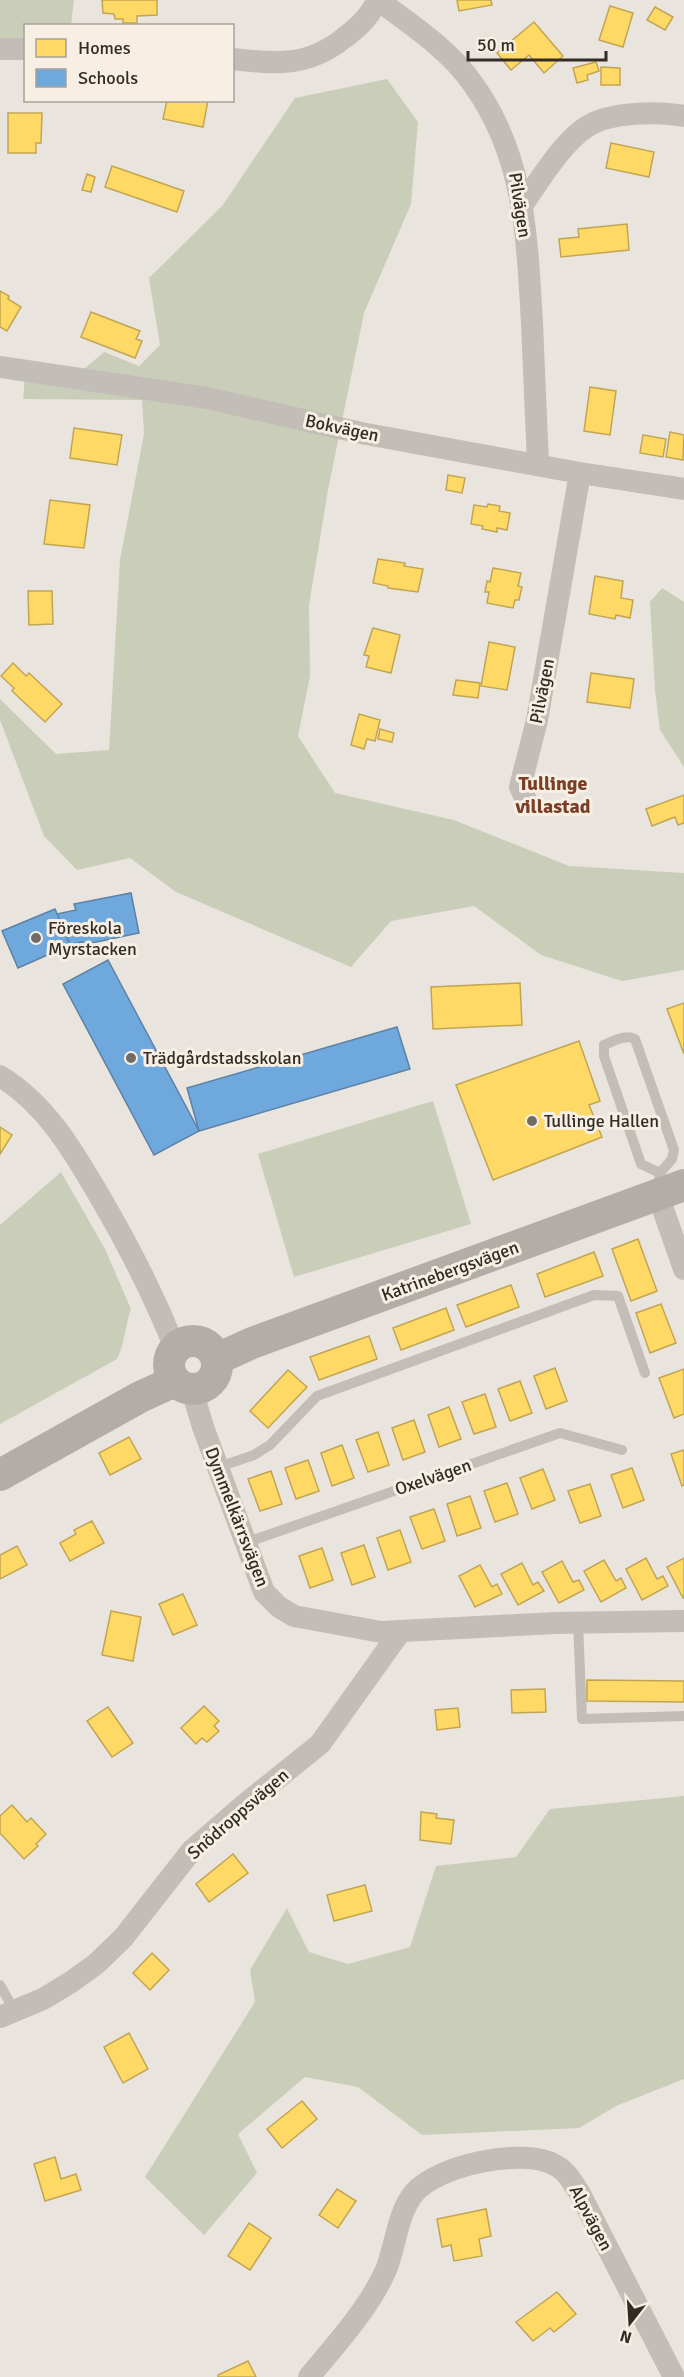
<svg xmlns="http://www.w3.org/2000/svg" width="684" height="2377" viewBox="0 0 684 2377" font-family="Signika,sans-serif">
	<style>
		.green { fill: #caceb9 }
		.homes { fill: #ffd966; stroke: #c2a553; stroke-width: 1.5 }
		.schools { fill: #6fa8dc; stroke: #5d82a5; stroke-width: 1.5 }
		.lines { fill: none; stroke-linecap: round; stroke-linejoin: round }
		.lane { stroke: #c2bdb7; stroke-width: 10 }
		.street { stroke: #c2bdb7; stroke-width: 22 }
		.secondary { stroke: #b3ada8; stroke-width: 32 }
		.poi-dot { fill: #726c66; stroke: #f7efe4; stroke-width: 2 }
		.labels { text-anchor: middle; stroke-width: 6; stroke-linejoin: round; paint-order: stroke }
		.street-label { font-size: 18px; fill: #322b26; stroke: #f7efe4 }
		.poi-label { font-size: 18px; fill: #322b26; stroke: #f7efe4; text-anchor: start }
		.neighbourhood-label { font-size: 20px; font-weight: bold; fill: #7a3e26; stroke: #f7efe4 }
	</style>
	<rect width="100%" height="100%" fill="#eae4de"/>
	<g class="green">
		<polygon points="0,0 74,0 71,25 26,26 25,42 0,43"/>
		<polygon points="387,79 418,122 411,204 364,313 328,490 309,605 310,676 298,736 335,793 454,820 569,866 684,873 684,970 622,981 541,955 474,906 391,921 351,967 176,892 130,858 77,870 44,836 0,720 0,699 56,754 109,750 120,560 144,434 142,400 23,399 25,376 71,380 104,352 139,366 160,345 149,278 222,206 295,98"/>
		<polygon points="662,588 684,602 684,767 660,730 655,690 650,602"/>
		<polygon points="433,1101 471,1224 294,1277 258,1154"/>
		<path d="M61 1172 105 1249 131 1309C125 1326 125 1343 117 1359L0 1424V1225Z"/>
		<polygon points="684,1796 684,2079 616,2106 579,2128 422,2135 358,2087 305,2077 238,2134 257,2173 204,2235 145,2177 255,2002 250,1970 287,1908 309,1952 348,1964 410,1947 436,1866 516,1857 550,1809"/>
	</g>
	<g class="homes">
		<polygon points="102,0 157,0 157,15 137,16 137,23 123,23 123,19 115,19 114,14 103,13"/>
		<polygon points="457,0 491,0 492,5 459,11"/>
		<polygon points="610,6 633,13 623,47 599,40"/>
		<polygon points="655,7 673,17 665,30 647,20"/>
		<polygon points="534,22 563,56 544,73 529,55 511,70 497,53"/>
		<polygon points="596,62 599,71 587,75 588,80 577,83 573,68"/>
		<polygon points="601,67 620,68 620,85 601,85"/>
		<polygon points="167,100 208,100 203,127 163,119"/>
		<polygon points="8,113 42,113 41,143 36,143 36,153 8,153"/>
		<polygon points="611,143 654,152 649,177 606,168"/>
		<polygon points="112,166 184,191 177,212 105,187"/>
		<polygon points="87,174 95,177 91,192 82,190"/>
		<polygon points="627,224 629,250 561,257 559,239 579,237 578,229"/>
		<polygon points="0,291 9,296 8,299 21,307 7,331 0,327"/>
		<polygon points="91,312 140,331 136,339 142,341 135,358 81,337"/>
		<polygon points="590,387 616,391 610,435 584,431"/>
		<polygon points="74,428 122,435 117,465 70,458"/>
		<polygon points="670,432 684,435 683,460 666,457"/>
		<polygon points="643,435 666,439 663,457 640,453"/>
		<polygon points="448,475 465,478 462,493 446,490"/>
		<polygon points="50,500 90,505 84,548 44,544"/>
		<polygon points="488,504 500,506 499,511 510,513 507,530 497,528 497,532 482,529 483,526 471,524 474,505 487,507"/>
		<polygon points="378,559 405,563 404,566 423,569 418,592 388,588 388,586 373,583"/>
		<polygon points="493,568 521,573 518,586 522,587 519,600 515,600 513,608 487,603 489,592 485,592 487,581 490,582"/>
		<polygon points="595,576 623,581 621,598 633,600 630,618 616,615 615,619 589,614"/>
		<polygon points="28,591 52,591 53,624 29,625"/>
		<polygon points="373,628 400,635 391,673 366,667 369,656 364,655"/>
		<polygon points="489,642 515,647 507,690 481,686"/>
		<polygon points="13,663 26,676 29,673 62,704 45,722 12,691 14,688 1,676"/>
		<polygon points="591,673 634,679 630,708 587,702"/>
		<polygon points="456,680 480,683 478,698 453,695"/>
		<polygon points="359,714 380,720 375,741 367,739 364,749 351,745"/>
		<polygon points="380,729 394,733 392,742 378,739"/>
		<polygon points="684,795 684,823 678,825 675,817 652,826 646,809"/>
		<polygon points="520,983 522,1025 433,1029 431,987"/>
		<polygon points="684,1003 684,1054 667,1009"/>
		<polygon points="579,1041 600,1101 589,1105 602,1137 493,1180 456,1085"/>
		<polygon points="0,1127 12,1135 0,1154"/>
		<polygon points="638,1239 657,1291 631,1301 612,1249"/>
		<polygon points="594,1252 603,1276 545,1297 537,1274"/>
		<polygon points="511,1285 519,1307 466,1327 457,1305"/>
		<polygon points="661,1304 676,1343 650,1353 636,1313"/>
		<polygon points="446,1308 454,1330 401,1350 393,1328"/>
		<polygon points="369,1336 377,1359 319,1380 310,1357"/>
		<polygon points="555,1368 567,1401 546,1409 534,1376"/>
		<polygon points="684,1369 684,1414 674,1418 659,1378"/>
		<polygon points="288,1370 307,1387 268,1428 250,1411"/>
		<polygon points="520,1381 532,1413 510,1421 498,1389"/>
		<polygon points="485,1394 496,1427 474,1434 462,1402"/>
		<polygon points="449,1407 461,1439 439,1447 428,1415"/>
		<polygon points="414,1420 425,1452 403,1460 392,1428"/>
		<polygon points="378,1432 389,1465 368,1472 356,1440"/>
		<polygon points="129,1437 141,1459 110,1475 99,1453"/>
		<polygon points="342,1445 354,1478 332,1486 321,1453"/>
		<polygon points="684,1450 684,1485 682,1486 671,1454"/>
		<polygon points="308,1460 319,1491 296,1499 285,1468"/>
		<polygon points="632,1468 644,1500 623,1508 611,1475"/>
		<polygon points="543,1469 555,1500 532,1509 520,1478"/>
		<polygon points="271,1471 282,1504 260,1511 248,1479"/>
		<polygon points="507,1483 518,1514 495,1522 484,1491"/>
		<polygon points="590,1484 601,1516 580,1523 568,1491"/>
		<polygon points="470,1496 481,1528 457,1536 447,1504"/>
		<polygon points="434,1509 445,1541 422,1549 410,1517"/>
		<polygon points="92,1521 104,1543 70,1561 60,1543 76,1534 74,1530"/>
		<polygon points="400,1530 411,1562 388,1570 377,1538"/>
		<polygon points="364,1545 375,1577 352,1585 341,1553"/>
		<polygon points="17,1546 27,1565 0,1579 0,1555"/>
		<polygon points="322,1548 333,1580 310,1588 299,1556"/>
		<polygon points="646,1558 657,1579 663,1576 668,1586 642,1600 626,1569"/>
		<polygon points="684,1558 684,1598 683,1598 667,1567"/>
		<polygon points="604,1560 616,1581 621,1578 626,1588 601,1602 584,1571"/>
		<polygon points="562,1561 573,1582 579,1580 584,1590 559,1603 542,1572"/>
		<polygon points="522,1563 533,1585 538,1582 544,1591 518,1605 501,1574"/>
		<polygon points="480,1565 492,1587 497,1584 502,1594 475,1607 459,1576"/>
		<polygon points="183,1594 197,1625 173,1635 159,1604"/>
		<polygon points="111,1611 141,1617 133,1661 102,1655"/>
		<polygon points="587,1680 684,1681 684,1702 587,1701"/>
		<polygon points="545,1689 546,1712 512,1713 511,1690"/>
		<polygon points="204,1706 219,1721 214,1726 219,1731 207,1742 202,1738 196,1744 181,1728"/>
		<polygon points="108,1707 133,1743 112,1757 87,1721"/>
		<polygon points="458,1708 460,1727 437,1730 435,1710"/>
		<polygon points="12,1805 27,1822 31,1818 46,1834 36,1844 38,1846 24,1859 0,1833 0,1816"/>
		<polygon points="421,1812 437,1814 436,1818 454,1820 451,1844 420,1840"/>
		<polygon points="233,1854 248,1873 209,1902 196,1884"/>
		<polygon points="365,1885 372,1911 334,1921 327,1895"/>
		<polygon points="152,1953 169,1970 150,1990 133,1973"/>
		<polygon points="129,2033 148,2069 123,2083 104,2047"/>
		<polygon points="302,2101 317,2119 282,2148 267,2129"/>
		<polygon points="55,2157 61,2179 76,2174 81,2190 45,2201 34,2164"/>
		<polygon points="337,2189 356,2201 338,2228 319,2215"/>
		<polygon points="486,2209 491,2236 479,2239 482,2256 454,2261 451,2245 442,2247 437,2219"/>
		<polygon points="249,2223 271,2238 250,2270 228,2256"/>
		<polygon points="557,2292 576,2314 554,2332 550,2328 533,2341 516,2322"/>
		<polygon points="248,2361 256,2377 218,2377 218,2375"/>
	</g>
	<g class="schools">
		<polygon points="131,893 139,933 83,945 82,942 70,945 57,914 76,910 74,904"/>
		<polygon points="55,909 70,945 18,968 2,931"/>
		<polygon points="108,960 199,1131 154,1155 63,984"/>
		<polygon points="397,1027 410,1069 199,1131 187,1088"/>
	</g>
	<g class="lines">
		<g class="lane">
			<path d="M658 1189 660 1173 672 1159 674 1150 635 1039C625 1034 614 1041 604 1045V1056L641 1164 660 1173"/>
			<polyline points="219,1467 254,1455 270,1445 317,1396 594,1295 618,1296 645,1373"/>
			<polyline points="245,1543 560,1433 622,1450"/>
			<polyline points="578,1623 582,1719 684,1716"/>
			<polyline points="0,1985 15,2012"/>
		</g>
		<g class="street">
			<path d="M378 0C411 25 449 49 473 84 525 156 527 238 532 323 534 370 536 417 538 464"/>
			<polyline points="0,49 26,49"/>
			<path d="M232 59C276 64 308 67 344 38 361 25 367 19 378 0"/>
			<path d="M523 204C540 180 563 141 588 126 610 112 659 111 684 116"/>
			<polyline points="0,367 207,398 361,433 580,473 684,489"/>
			<polyline points="526,800 520,787 537,720 580,473"/>
			<path d="M0 1076C47 1105 73 1151 100 1197 129 1246 154 1296 175 1348"/>
			<polyline points="658,1195 684,1269"/>
			<polyline points="192,1390 203,1427 264,1592 279,1607 294,1616 381,1632 556,1623 684,1621"/>
			<polyline points="0,2017 43,1999 71,1982 96,1964 123,1938 192,1850 244,1805 320,1744 400,1632"/>
			<path d="M309 2377C336 2344 368 2310 386 2270 396 2245 397 2214 414 2193 438 2165 523 2147 555 2165 567 2171 572 2182 579 2192L674 2377"/>
		</g>
		<g class="secondary">
			<circle cx="193" cy="1365" r="24"/>
			<polyline points="217,1359 252,1343 684,1185"/>
			<polyline points="0,1475 140,1397 175,1381"/>
		</g>
	</g>
	<g class="poi-dot">
		<circle cx="36" cy="938" r="6"/>
		<circle cx="131" cy="1058" r="6"/>
		<circle cx="532" cy="1121" r="6"/>
	</g>
	<g class="labels">
		<g class="street-label">
			<text transform="translate(520 205) rotate(81)" y="6">Pilvägen</text>
			<text transform="translate(342 428) rotate(12)" y="6">Bokvägen</text>
			<text transform="translate(542 691) rotate(-79)" y="6">Pilvägen</text>
			<text transform="translate(450 1271) rotate(-20)" y="6">Katrinebergsvägen</text>
			<text transform="translate(433 1477) rotate(-19)" y="6">Oxelvägen</text>
			<text transform="translate(237 1517) rotate(69)" y="6">Dymmelkärrsvägen</text>
			<text transform="translate(238 1814) rotate(-41)" y="6">Snödroppsvägen</text>
			<text transform="translate(591 2218) rotate(62)" y="6">Alpvägen</text>
		</g>
		<g class="poi-label">
			<text x="48" y="934">Föreskola<tspan x="48" dy="21">Myrstacken</tspan></text>
			<text x="143" y="1064">Trädgårdstadsskolan</text>
			<text x="544" y="1127">Tullinge Hallen</text>
		</g>
		<g class="neighbourhood-label">
			<text x="553" y="790">Tullinge<tspan x="553" dy="23">villastad</tspan></text>
		</g>
	</g>
	<rect x="24" y="24" width="210" height="78" fill="#f7efe4" stroke="#a8a198" stroke-width="1.5"/>
	<rect x="36" y="39" width="30" height="18" fill="#ffd966" stroke="#a8a198" stroke-width="1.5"/>
	<text x="78" y="54" font-size="18" fill="#322b26">Homes</text>
	<rect x="36" y="69" width="30" height="18" fill="#6fa8dc" stroke="#a8a198" stroke-width="1.5"/>
	<text x="78" y="84" font-size="18" fill="#322b26">Schools</text>
	<g transform="translate(630 2323) rotate(197)" stroke="#f7efe4" stroke-width="4.5" paint-order="stroke">
	<path d="M0-4.5L10 22L0 15L-10 22Z" fill="#322b26"/>
	<text y="-9" font-size="16" font-weight="bold" text-anchor="middle" fill="#322b26">N</text>
	</g>
	<path d="M468 51v9h138v-9" fill="none" stroke="#322b26" stroke-width="3"/>
	<text x="477" y="51" font-size="18" fill="#322b26" stroke="#f7efe4" stroke-width="4.5" paint-order="stroke">50 m</text>
</svg>
